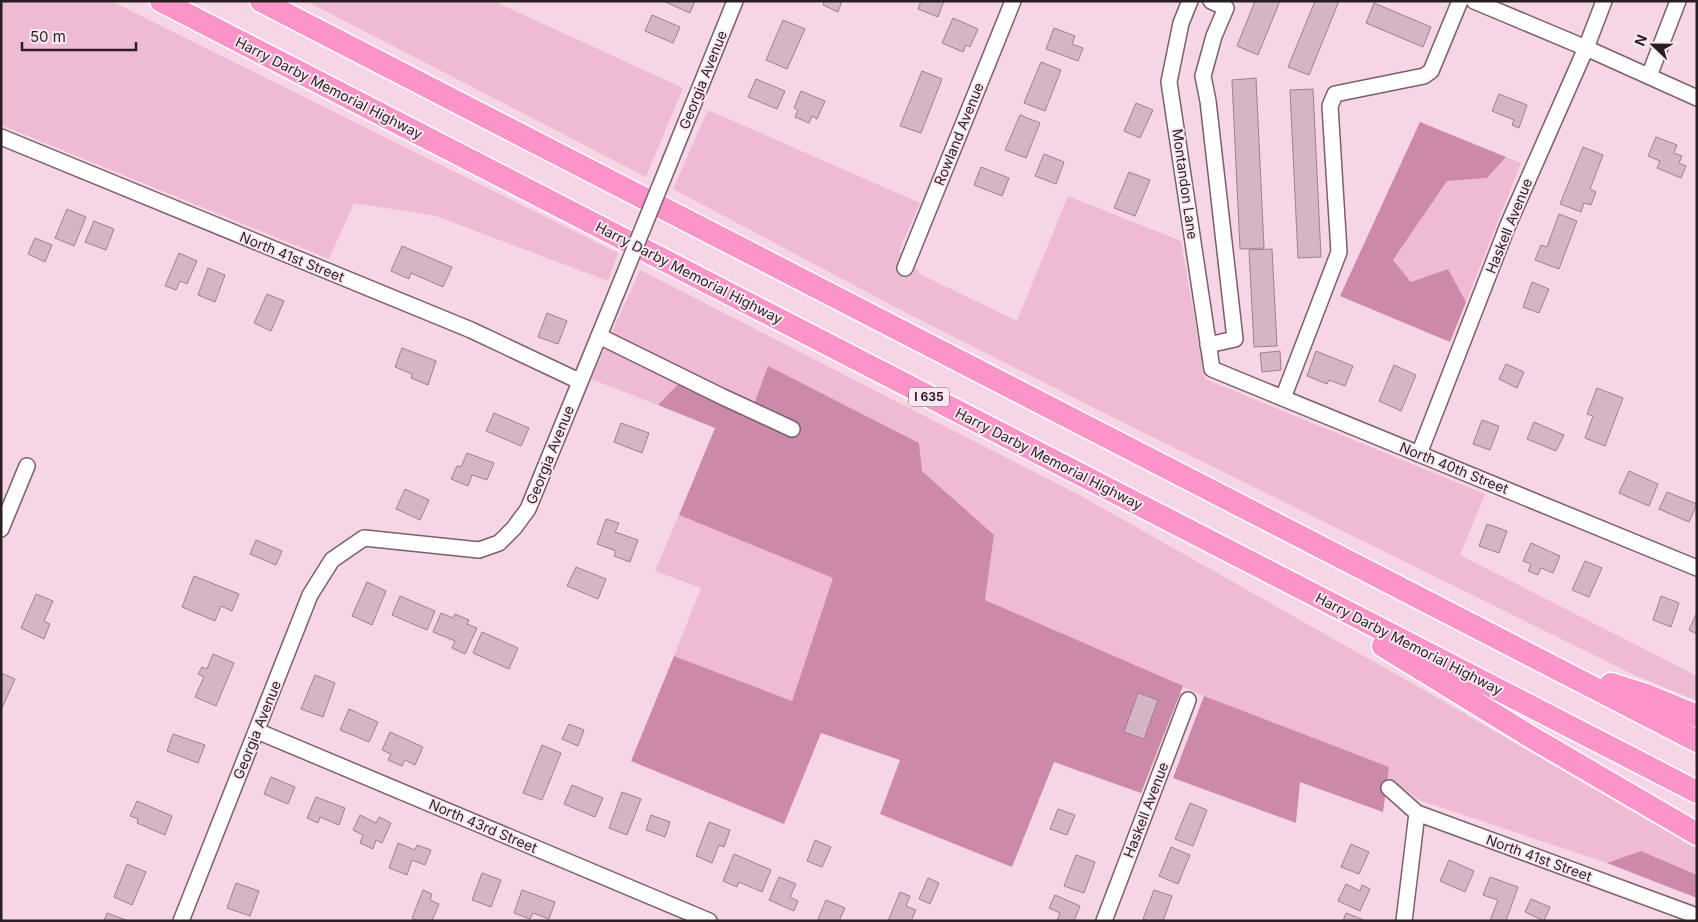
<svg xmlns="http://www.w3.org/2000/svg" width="1698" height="922" viewBox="0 0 1698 922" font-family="Inter,sans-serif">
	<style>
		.green { fill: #efbad3 }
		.forest { fill: #cd89aa }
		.building { fill: #d5b5c3; stroke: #9e808e }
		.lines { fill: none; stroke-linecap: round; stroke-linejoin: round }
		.minor-casing { stroke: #7b5f6c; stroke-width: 18 }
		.highway-casing { stroke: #fff; stroke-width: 25 }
		.minor { stroke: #fff; stroke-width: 15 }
		.highway { stroke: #fb94c8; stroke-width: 22 }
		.minor-bridge-casing { stroke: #7b5f6c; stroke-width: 18; stroke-linecap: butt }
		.minor-bridge { stroke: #fff; stroke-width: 15 }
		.labels { text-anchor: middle; stroke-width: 4; stroke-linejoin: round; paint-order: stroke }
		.shield { fill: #fbe7f0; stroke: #685a60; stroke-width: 1 }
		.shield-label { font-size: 12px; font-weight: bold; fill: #291e23 }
		.street-label { font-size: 14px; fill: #291e23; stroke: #fbe7f0 }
	</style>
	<rect width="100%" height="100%" fill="#f6d6e4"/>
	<g class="green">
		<polygon points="1,1 111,1 618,253 608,281 436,216 354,203 329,259 1,125"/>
		<polygon points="306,1 493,1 683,88 646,177"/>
		<polygon points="708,110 920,203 899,251 922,275 1017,321 1068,196 1181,241 1205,379 1485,494 1460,555 1697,676 1697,701 1630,673 1114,418 895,307 673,189"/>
		<polygon points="1506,157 1521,163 1466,302 1448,269 1411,282 1393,260 1447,181 1487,178"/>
		<polygon points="640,270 1083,497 1422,689 1697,849 1697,875 1641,851 1607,863 1419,800 1387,777 1388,767 1204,696 985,600 994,535 922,471 919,443 768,367 750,415 679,383 658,405 591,379"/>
		<polygon points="679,515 834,578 792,701 674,656 701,588 655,571"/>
	</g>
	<g class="forest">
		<polygon points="1420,122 1506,157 1487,178 1447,181 1393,260 1411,282 1448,269 1466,302 1450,342 1340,296"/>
		<polygon points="768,366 919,443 922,471 994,535 985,600 1183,686 1141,793 1054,762 1012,867 880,814 900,760 821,733 784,824 631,761 674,656 792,701 833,578 679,515 715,428 658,405 679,383 750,415"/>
		<polygon points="1204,696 1389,767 1383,812 1300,782 1296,823 1173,778"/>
		<polygon points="1641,851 1697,875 1697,898 1607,863"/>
	</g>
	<g class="building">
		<polygon points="663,1 695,1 690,13"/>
		<polygon points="824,1 842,1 838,12 823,5"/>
		<polygon points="921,1 944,1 938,17 918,9"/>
		<polygon points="1255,1 1280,1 1258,55 1237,46"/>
		<polygon points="1315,1 1339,1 1309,75 1288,67"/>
		<polygon points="1374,3 1431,27 1423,47 1366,23"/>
		<polygon points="652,15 680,27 673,43 645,31"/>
		<polygon points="953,18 978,29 970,47 966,45 963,52 942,43"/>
		<polygon points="783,20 805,29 787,69 766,60"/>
		<polygon points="1054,28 1075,36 1072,44 1083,48 1078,61 1046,49"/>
		<polygon points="1041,62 1061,70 1045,111 1024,103"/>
		<polygon points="922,71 942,79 921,133 900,126"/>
		<polygon points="1256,78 1264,248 1240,249 1232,80"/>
		<polygon points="756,79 785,91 777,109 748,97"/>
		<polygon points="1313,89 1321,257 1298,258 1290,90"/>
		<polygon points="801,91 825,101 817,119 812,116 809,123 795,117 798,110 794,108"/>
		<polygon points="1499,94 1527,105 1519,128 1512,125 1514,120 1492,111"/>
		<polygon points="1136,103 1153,110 1140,138 1124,131"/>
		<polygon points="1020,115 1040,123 1026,158 1005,150"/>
		<polygon points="1656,137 1677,145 1674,153 1682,156 1679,163 1686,166 1681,178 1657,168 1660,161 1648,156"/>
		<polygon points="1583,147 1603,155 1590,189 1596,192 1591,205 1584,203 1581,212 1560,204"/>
		<polygon points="1044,154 1064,162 1056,184 1035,176"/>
		<polygon points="981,167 1009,178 1002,196 974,185"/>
		<polygon points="1129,172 1150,180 1135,216 1114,208"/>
		<polygon points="67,209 86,217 74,246 55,238"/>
		<polygon points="1559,214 1577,221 1559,269 1535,260 1541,245 1547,247"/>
		<polygon points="94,221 114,229 106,250 85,242"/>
		<polygon points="35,238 52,245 45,262 28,254"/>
		<polygon points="402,246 452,267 443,287 411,273 409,279 391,271"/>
		<polygon points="1272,249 1277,346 1254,347 1249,250"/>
		<polygon points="179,253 197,261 187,284 180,281 176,290 165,286"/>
		<polygon points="208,268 225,275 215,302 198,295"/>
		<polygon points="1532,282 1549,289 1539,313 1523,307"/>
		<polygon points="267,294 284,301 271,331 254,323"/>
		<polygon points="547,313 567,321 558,344 538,337"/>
		<polygon points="402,348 436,361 428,385 411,378 412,374 395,367"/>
		<polygon points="1280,351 1281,370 1262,372 1260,353"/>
		<polygon points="1316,351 1353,366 1345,386 1329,380 1327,384 1307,376"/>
		<polygon points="1506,364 1524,372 1517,388 1499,379"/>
		<polygon points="1394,365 1416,375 1401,411 1379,401"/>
		<polygon points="1597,388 1623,398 1605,446 1585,438 1593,416 1587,414"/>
		<polygon points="494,413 529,428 521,446 486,431"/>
		<polygon points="1482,420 1499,426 1490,450 1473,444"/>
		<polygon points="1534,422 1564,435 1556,451 1527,439"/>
		<polygon points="621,423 649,433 642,453 614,442"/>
		<polygon points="467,453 494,463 487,480 472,475 468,486 451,479 457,466 461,467"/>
		<polygon points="1629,471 1658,484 1649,506 1619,493"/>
		<polygon points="405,489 429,500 420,520 396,509"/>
		<polygon points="1667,492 1697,504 1689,522 1659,509"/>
		<polygon points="606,519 619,523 615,532 638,540 630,562 614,556 616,551 597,544"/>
		<polygon points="1487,524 1507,531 1499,553 1479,546"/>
		<polygon points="256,540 282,551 276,565 250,554"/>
		<polygon points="1531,543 1560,556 1553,573 1541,568 1538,575 1528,571 1531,564 1523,561"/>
		<polygon points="1585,561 1602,568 1589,597 1572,590"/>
		<polygon points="576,567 606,579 598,599 567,586"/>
		<polygon points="194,576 239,594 232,611 221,606 215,621 182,607"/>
		<polygon points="367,582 386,591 372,625 352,616"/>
		<polygon points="36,594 53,601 44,621 50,624 44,639 21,628"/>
		<polygon points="400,596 435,611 427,630 392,615"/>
		<polygon points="1661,596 1679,603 1671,627 1653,620"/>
		<polygon points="1697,612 1697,634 1689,630"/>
		<polygon points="441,613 453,618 455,614 469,620 467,624 477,628 465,654 452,648 455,641 433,632"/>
		<polygon points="482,632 518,648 509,669 473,653"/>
		<polygon points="213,654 234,663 216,706 195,697 204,677 198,674 202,667 207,669"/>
		<polygon points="1,673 15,679 2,708 1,708"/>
		<polygon points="315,675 335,683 323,717 301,709"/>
		<polygon points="1138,693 1158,700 1144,739 1124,732"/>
		<polygon points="349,709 378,722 369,742 340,730"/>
		<polygon points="569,724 584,730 578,746 562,739"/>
		<polygon points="390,732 423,747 415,765 405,760 402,766 388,760 391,754 382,750"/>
		<polygon points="173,734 205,745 198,763 167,751"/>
		<polygon points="542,745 561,753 542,800 523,793"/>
		<polygon points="271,777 295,787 288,804 264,794"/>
		<polygon points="572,785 603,798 595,817 564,804"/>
		<polygon points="622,792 641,799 627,835 609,828"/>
		<polygon points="316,797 345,808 339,825 320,817 318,823 307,818"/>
		<polygon points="137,801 172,816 165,835 137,823 138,819 130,816"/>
		<polygon points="1190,803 1207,810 1193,846 1175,839"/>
		<polygon points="1058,809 1075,815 1067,835 1050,829"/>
		<polygon points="360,815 376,823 379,817 391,823 382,843 376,840 373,849 360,843 363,835 353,830"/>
		<polygon points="651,815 670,822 665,837 646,830"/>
		<polygon points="709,822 730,830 724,847 719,845 712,863 696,856"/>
		<polygon points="815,840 831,847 822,867 807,861"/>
		<polygon points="398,843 415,850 417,845 431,850 425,865 412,860 407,875 389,868"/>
		<polygon points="1351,844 1369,852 1359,874 1341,867"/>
		<polygon points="1171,847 1190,855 1178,884 1159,876"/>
		<polygon points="734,854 771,870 762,892 739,882 737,887 723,881"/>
		<polygon points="1076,855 1095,862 1084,893 1064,886"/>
		<polygon points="1449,860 1474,871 1465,892 1440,881"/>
		<polygon points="127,864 146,872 132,905 114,897"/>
		<polygon points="482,873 501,880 491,907 472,900"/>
		<polygon points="779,877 796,884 790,897 798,901 794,911 769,900"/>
		<polygon points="1490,877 1518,887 1506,921 1490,921 1498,900 1483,895"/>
		<polygon points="928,878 939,883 930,904 919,899"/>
		<polygon points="236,883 259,891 250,916 227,908"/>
		<polygon points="1346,884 1360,891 1362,885 1370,889 1360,911 1338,901"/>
		<polygon points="423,890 432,894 430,900 439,904 432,921 418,921 412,918"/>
		<polygon points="522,890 555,902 549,919 533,913 530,919 514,913"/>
		<polygon points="1154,890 1172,896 1163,921 1149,921 1143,919"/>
		<polygon points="900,892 910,896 906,906 916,910 911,921 888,921"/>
		<polygon points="1055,895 1080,906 1074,921 1057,921 1060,913 1049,908"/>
		<polygon points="1531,899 1550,907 1544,921 1525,912"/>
		<polygon points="826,900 845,908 839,921 822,921 818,919"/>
		<polygon points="107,913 126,920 125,921 104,921"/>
		<polygon points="1346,913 1366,921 1343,921"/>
	</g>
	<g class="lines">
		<g class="minor-casing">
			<g id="minor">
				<polyline points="1190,1 1181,23 1169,82 1212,369 1697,568"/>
				<polyline points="1474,1 1586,48 1697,98"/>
				<polyline points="1649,76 1678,1"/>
				<polyline points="1,137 471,330 579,381"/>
				<polyline points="671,159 735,1"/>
				<polyline points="905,268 1013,1"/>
				<polyline points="599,336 723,397 792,429"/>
				<polyline points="1208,345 1235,339 1208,101 1203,76 1214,36 1226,8 1211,1"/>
				<polyline points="1283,398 1339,252 1330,106 1335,94 1424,76 1431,71 1460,1"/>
				<polyline points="1419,454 1508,225 1586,48 1604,1"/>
				<polyline points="1,529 27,466"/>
				<polyline points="257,731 709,921"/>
				<polyline points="1389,788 1417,813 1697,916"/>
				<polyline points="181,921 310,595 332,560 364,538 479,550 499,543 514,528 528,509 619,287"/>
				<polyline points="1104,921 1188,700"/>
				<polyline points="1404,921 1417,813"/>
			</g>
		</g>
		<g class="highway-casing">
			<g id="highway">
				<polyline points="161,1 1697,792"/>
				<polyline points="261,1 1697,741"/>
				<polyline points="1383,646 1531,737 1697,834"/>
				<polyline points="1611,684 1646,695 1697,716"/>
			</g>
		</g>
		<use href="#minor" class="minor"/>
		<use href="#highway" class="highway"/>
		<g class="minor-bridge-casing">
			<polyline id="minor-bridge" points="619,287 671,159"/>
		</g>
		<use href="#minor-bridge" class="minor-bridge"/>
	</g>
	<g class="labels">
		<rect class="shield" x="909" y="387.5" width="40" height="19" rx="4"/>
		<g class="shield-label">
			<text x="929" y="401">I 635</text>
		</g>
		<g class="street-label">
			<text transform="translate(703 80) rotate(-68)" y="5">Georgia Avenue</text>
			<text transform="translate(329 88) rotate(27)" y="5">Harry Darby Memorial Highway</text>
			<text transform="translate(959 134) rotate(-68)" y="5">Rowland Avenue</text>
			<text transform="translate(1185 184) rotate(82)" y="5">Montandon Lane</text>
			<text transform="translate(1509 226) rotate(-68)" y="5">Haskell Avenue</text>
			<text transform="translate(292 257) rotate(22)" y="5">North 41st Street</text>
			<text transform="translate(689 273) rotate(27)" y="5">Harry Darby Memorial Highway</text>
			<text transform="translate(550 455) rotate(-68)" y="5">Georgia Avenue</text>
			<text transform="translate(1049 459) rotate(27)" y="5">Harry Darby Memorial Highway</text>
			<text transform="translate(1454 468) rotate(22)" y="5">North 40th Street</text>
			<text transform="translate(1409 644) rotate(27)" y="5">Harry Darby Memorial Highway</text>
			<text transform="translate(257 730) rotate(-68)" y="5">Georgia Avenue</text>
			<text transform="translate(1146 810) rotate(-69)" y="5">Haskell Avenue</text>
			<text transform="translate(483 826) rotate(23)" y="5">North 43rd Street</text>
			<text transform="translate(1539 858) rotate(20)" y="5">North 41st Street</text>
		</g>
	</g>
	<rect width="1698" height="922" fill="none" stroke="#291e23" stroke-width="5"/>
	<g transform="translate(1653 45) rotate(292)" stroke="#fbe7f0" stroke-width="4" paint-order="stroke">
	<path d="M0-4L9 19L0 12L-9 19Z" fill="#291e23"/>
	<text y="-8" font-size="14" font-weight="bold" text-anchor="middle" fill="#291e23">N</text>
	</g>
	<path d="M22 42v8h114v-8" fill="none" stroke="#291e23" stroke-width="2.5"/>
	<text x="30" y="42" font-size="15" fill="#291e23" stroke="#fbe7f0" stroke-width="4" paint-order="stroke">50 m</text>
</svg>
